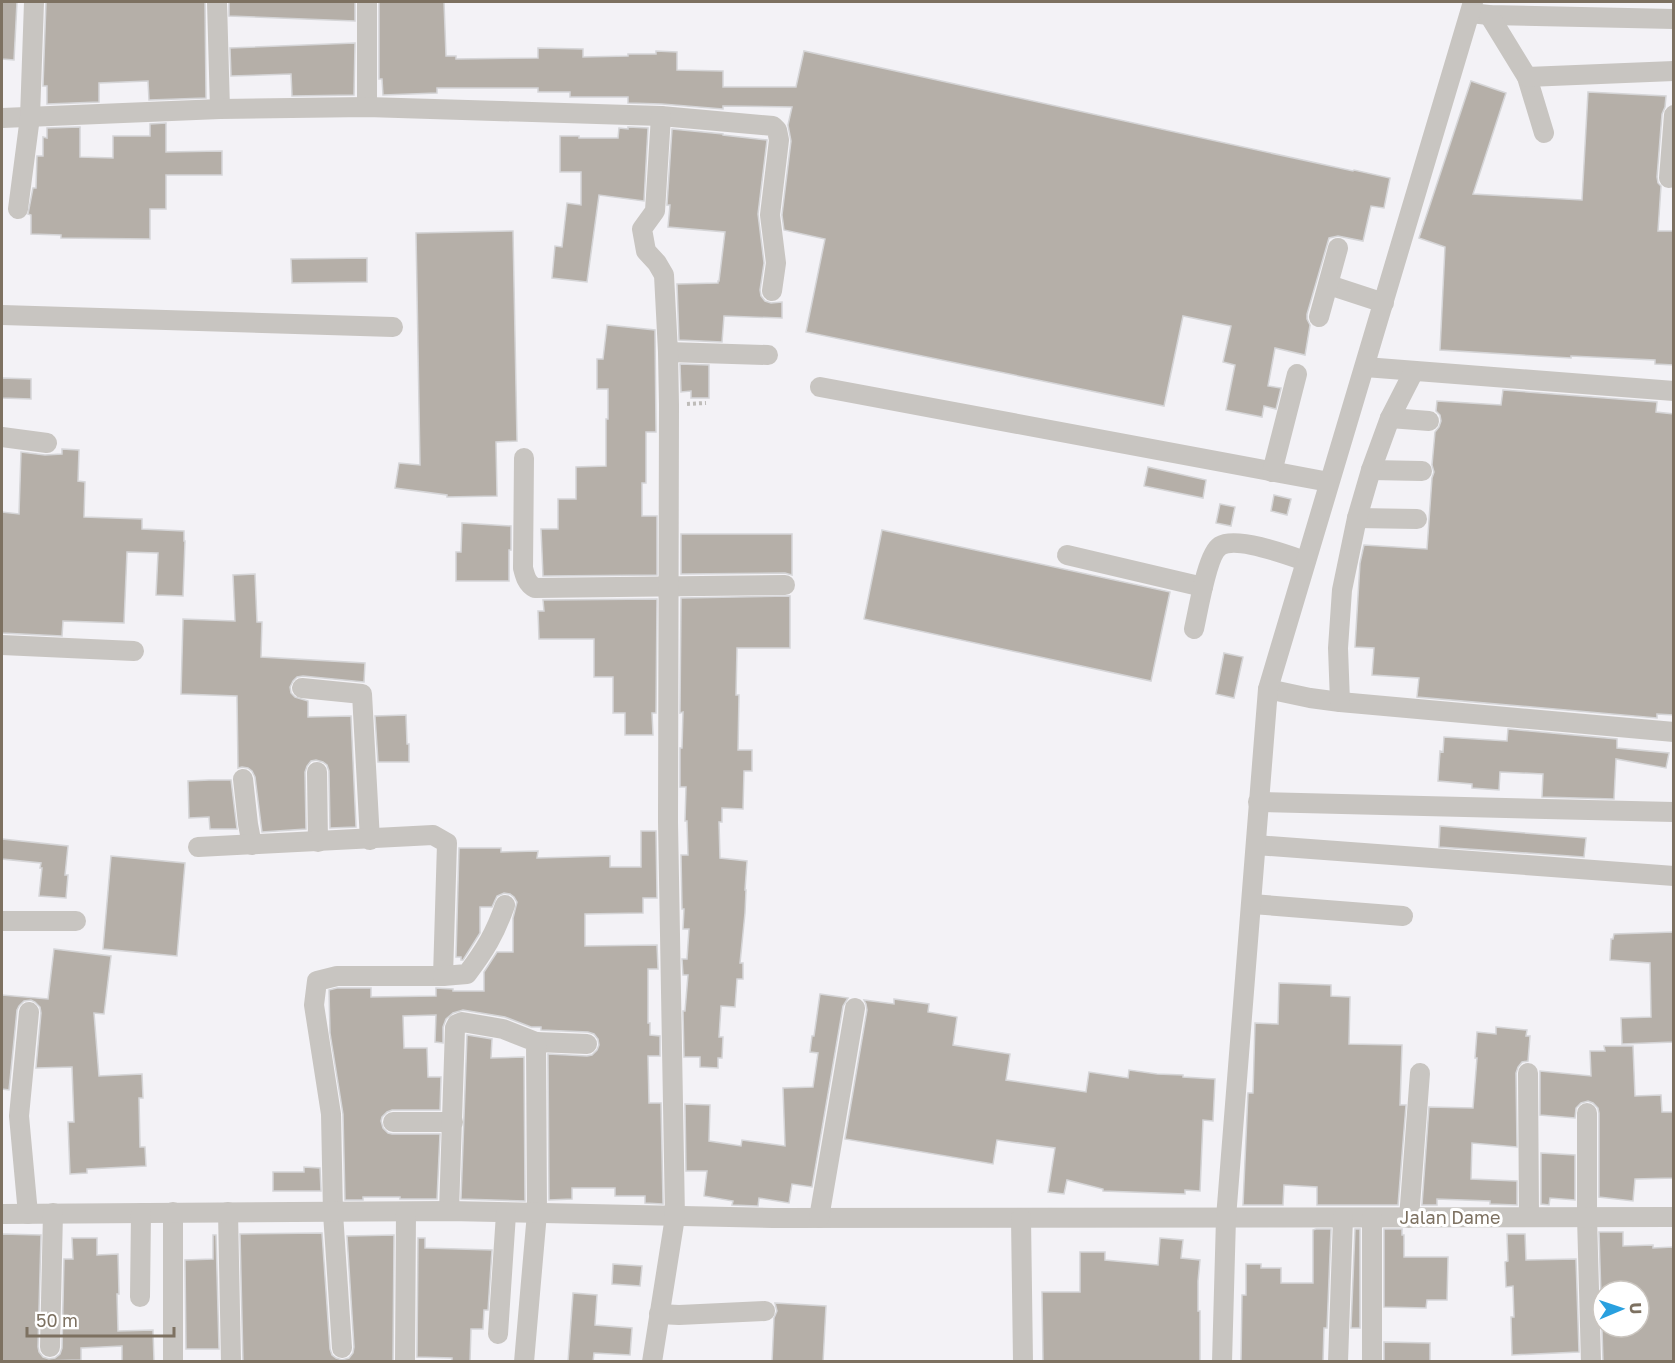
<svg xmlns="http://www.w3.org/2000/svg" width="1675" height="1363" viewBox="0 0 1675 1363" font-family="'Golos Text',sans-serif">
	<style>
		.building { fill: #b5afa8; stroke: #d5d5d7; stroke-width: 1.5; fill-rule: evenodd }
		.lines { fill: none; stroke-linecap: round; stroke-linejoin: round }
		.path { stroke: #bebcb9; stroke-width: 4; stroke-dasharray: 3 3; stroke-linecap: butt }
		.minor { stroke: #c8c5c1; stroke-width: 20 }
		.labels { text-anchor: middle; stroke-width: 6; stroke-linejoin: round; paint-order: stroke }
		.street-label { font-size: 18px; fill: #7d7161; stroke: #fff }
	</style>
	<rect width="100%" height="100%" fill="#f3f2f6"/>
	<g class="building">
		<polygon points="2,2 17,2 14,60 2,59"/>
		<polygon points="46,2 205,2 206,98 149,100 148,81 99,83 99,102 47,104 47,86 43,86"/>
		<polygon points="229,2 355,2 355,21 229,16"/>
		<polygon points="379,2 444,2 446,56 456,56 456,59 538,58 538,48 583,49 583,57 628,56 628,54 656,54 656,51 677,52 677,70 723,71 723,87 796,87 804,51 1353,171 1354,170 1390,178 1384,208 1371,206 1363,241 1338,236 1329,238 1307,314 1307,319 1310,325 1305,355 1275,348 1268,386 1281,388 1276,409 1264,406 1262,417 1226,410 1235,365 1223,362 1231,326 1183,316 1164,406 806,332 825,239 784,230 782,215 791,141 788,125 792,107 723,106 723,109 662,104 628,103 628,97 570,97 570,92 538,92 538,88 437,88 437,93 383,95 382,79 379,79"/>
		<polygon points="355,43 354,95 292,96 291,74 231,76 230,48"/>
		<polygon points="1471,81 1506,93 1473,194 1582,200 1588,92 1666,96 1665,107 1662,114 1657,177 1658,183 1661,186 1658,231 1674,231 1674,365 1655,364 1655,360 1571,356 1571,358 1440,350 1445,247 1419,238"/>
		<polygon points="166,123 166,152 222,151 222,175 166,175 166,209 150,209 150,239 61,238 61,235 31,234 31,215 28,214 33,188 36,188 37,156 43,156 43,137 47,138 47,128 80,127 80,157 113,158 113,136 150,136 150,124"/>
		<polygon points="628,127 648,128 644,201 599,195 587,282 552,278 555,246 562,247 567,203 581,205 581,172 560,172 560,136 579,136 579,138 618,138 619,128 628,129"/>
		<polygon points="672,129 723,134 723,135 767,140 758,214 764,263 760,290 761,296 765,301 771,303 782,302 782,318 724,316 722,342 679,340 677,284 718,283 718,281 719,281 725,232 668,227 670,205 667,205"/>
		<polygon points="513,231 517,441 496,442 497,496 447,497 447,495 395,488 399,463 420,465 416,233"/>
		<polygon points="367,258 367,282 292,283 291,259"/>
		<polygon points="607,325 655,330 656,432 646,432 646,483 642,483 642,516 657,516 657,575 543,576 541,529 558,529 558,499 576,499 576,467 606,466 606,419 608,419 608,389 597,389 597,359 603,359"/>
		<polygon points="680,364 709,365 709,398 691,398 691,391 681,392"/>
		<polygon points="2,378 31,379 31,399 2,398"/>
		<polygon points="1503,390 1657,402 1656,412 1674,414 1674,715 1657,714 1657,718 1417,697 1419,678 1372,675 1374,648 1355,647 1360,563 1364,545 1427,549 1432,478 1434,472 1432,465 1435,432 1439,427 1441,421 1440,415 1436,411 1437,401 1501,405"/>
		<polygon points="62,449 79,450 78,481 85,482 84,517 142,519 142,529 184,531 184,541 185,541 183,596 156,595 158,553 127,552 124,623 63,621 62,636 2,633 2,512 19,514 21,452 45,455 62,454"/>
		<polygon points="1148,467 1206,480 1203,498 1144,486"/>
		<polygon points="1274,495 1291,499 1287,515 1271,511"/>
		<polygon points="1220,504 1235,507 1231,526 1216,523"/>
		<polygon points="462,523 511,526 511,550 509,550 509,581 456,581 456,552 461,552"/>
		<polygon points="882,530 1170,592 1151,681 864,619"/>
		<polygon points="681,534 792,534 792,575 785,573 681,574"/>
		<polygon points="255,574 257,622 262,622 261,657 365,663 364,682 303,676 297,677 293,681 290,687 291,693 295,697 308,701 308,717 351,716 356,827 330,828 329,771 327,765 323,762 316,760 311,761 307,766 305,772 306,829 262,832 255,777 252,771 248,768 242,767 238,768 237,696 181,694 183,619 235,621 233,575"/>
		<polygon points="790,596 790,648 737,648 736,695 739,695 738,750 752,750 752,771 744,771 743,809 722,808 722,822 719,822 720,858 747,861 745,890 746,890 745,913 740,963 743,963 743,979 737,979 735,1007 721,1006 719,1037 723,1037 722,1058 718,1058 718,1068 700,1067 700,1057 684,1057 683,1011 685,1011 688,975 683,975 682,959 687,959 689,929 683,929 684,909 682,909 681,855 688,855 687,821 685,821 686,787 680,787 680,748 682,748 683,712 680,713 681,598"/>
		<polygon points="657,599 656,713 652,713 653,735 625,735 625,713 613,713 613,677 594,677 594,639 539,639 538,611 544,611 543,600"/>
		<polygon points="1224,653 1243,657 1234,698 1216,694"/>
		<polygon points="406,715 407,744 409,744 409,762 378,762 375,716"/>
		<polygon points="1508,729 1617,739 1617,748 1669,753 1666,768 1616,759 1614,799 1542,797 1543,774 1500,772 1499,790 1472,788 1472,784 1438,781 1440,751 1443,752 1444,737 1507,741"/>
		<polygon points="209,780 231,780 237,829 210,829 209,817 189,818 188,781"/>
		<polygon points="1440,826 1586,838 1584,857 1439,847"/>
		<polygon points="641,831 656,831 657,898 643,898 643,913 585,914 585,946 657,945 658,969 648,969 648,1023 650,1023 650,1035 660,1036 660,1056 648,1056 649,1103 661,1103 663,1204 645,1203 645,1196 615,1196 615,1188 572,1188 572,1199 549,1200 548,1054 587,1056 592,1055 597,1050 599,1045 598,1039 594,1034 588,1032 541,1030 541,1027 531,1027 505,1017 463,1010 453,1013 446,1019 443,1027 443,1043 435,1042 436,1015 403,1016 404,1048 427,1048 428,1077 441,1077 440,1110 392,1110 387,1112 382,1117 381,1121 383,1128 388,1133 392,1134 440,1134 437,1199 400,1199 400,1197 363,1197 363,1200 345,1200 343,1114 330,1033 329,990 337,988 371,988 371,997 436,996 436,988 453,989 453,991 484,991 484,972 497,952 513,952 513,918 517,902 514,897 510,894 504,893 497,896 492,907 480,907 480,933 463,960 461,960 461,957 456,957 459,848 501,848 501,852 538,851 537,858 610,856 610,867 641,867"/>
		<polygon points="2,839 68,846 65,875 68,875 66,898 39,896 42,868 40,868 41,863 2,859"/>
		<polygon points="111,856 185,863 177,956 103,949"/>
		<polygon points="1674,932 1674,1042 1622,1044 1621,1018 1651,1017 1650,963 1610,960 1611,939 1613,939 1614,934"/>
		<polygon points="54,949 111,956 104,1014 94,1013 99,1076 142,1074 143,1098 139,1098 140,1147 145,1147 146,1166 87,1169 87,1173 70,1174 68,1122 74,1122 72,1067 36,1068 41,1013 40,1007 35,1002 31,1000 24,1001 19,1006 17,1010 9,1090 2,1089 2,995 48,999"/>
		<polygon points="1279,983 1331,985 1331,996 1350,997 1349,1044 1402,1045 1400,1105 1406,1105 1398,1205 1317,1205 1317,1187 1284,1185 1283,1205 1243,1205 1248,1093 1253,1093 1255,1023 1278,1024"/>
		<polygon points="820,994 848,998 843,1006 812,1187 792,1184 789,1203 759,1198 758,1206 732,1205 733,1201 704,1196 707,1171 686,1171 685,1104 710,1105 709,1141 741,1146 742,1140 785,1146 783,1088 813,1087 818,1053 810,1052 812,1036 814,1036"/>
		<polygon points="894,999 929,1004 928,1012 957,1017 953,1045 1010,1054 1006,1080 1086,1092 1089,1072 1128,1078 1129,1070 1157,1074 1183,1075 1183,1077 1215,1079 1213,1121 1203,1120 1200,1191 1185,1190 1185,1194 1103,1191 1103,1189 1067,1180 1064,1194 1048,1192 1055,1148 997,1140 993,1164 845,1139 867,1010 866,1004 864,1000 894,1004"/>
		<polygon points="1496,1027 1527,1030 1526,1036 1530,1036 1528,1061 1522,1062 1518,1067 1516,1073 1517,1147 1472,1143 1471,1179 1517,1181 1517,1205 1490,1204 1490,1201 1437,1199 1437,1205 1422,1205 1429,1107 1473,1108 1477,1058 1475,1058 1477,1032 1496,1034"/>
		<polygon points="467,1035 492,1039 491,1058 524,1057 525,1201 461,1199"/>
		<polygon points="1604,1046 1633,1046 1635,1096 1661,1095 1662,1112 1674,1112 1674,1178 1635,1179 1633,1201 1599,1197 1599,1113 1598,1108 1593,1103 1588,1101 1581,1103 1576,1108 1575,1118 1540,1115 1540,1071 1591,1076 1590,1051 1605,1051"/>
		<polygon points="1541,1153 1575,1155 1575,1200 1550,1198 1549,1205 1541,1204"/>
		<polygon points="304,1167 320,1168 321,1191 273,1191 273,1172 304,1172"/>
		<polygon points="1316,1229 1331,1229 1327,1328 1324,1328 1323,1362 1241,1362 1242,1295 1246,1295 1246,1264 1261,1264 1261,1268 1281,1268 1281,1283 1313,1283 1313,1230"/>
		<polygon points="1355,1229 1360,1229 1360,1328 1351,1328"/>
		<polygon points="1384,1229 1402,1229 1402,1235 1404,1235 1404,1257 1448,1257 1447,1300 1427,1300 1426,1308 1384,1307"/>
		<path d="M1599 1232H1623V1246L1653 1245V1248L1674 1247V1362H1603ZM1603 1291H1639V1327H1603Z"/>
		<polygon points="322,1233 330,1349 332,1355 336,1358 342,1360 349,1358 353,1353 354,1347 347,1236 394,1235 393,1362 243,1362 240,1234"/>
		<polygon points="2,1234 41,1235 38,1347 39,1352 43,1357 49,1359 55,1358 60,1354 62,1348 64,1259 73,1259 72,1238 97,1238 97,1255 118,1254 119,1294 117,1294 118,1331 153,1330 154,1362 122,1362 122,1346 81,1348 81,1360 2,1362"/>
		<polygon points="1507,1234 1525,1234 1526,1260 1576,1259 1579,1352 1512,1355 1511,1317 1514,1317 1513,1286 1506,1287 1505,1262 1508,1261"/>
		<polygon points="213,1235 216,1235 219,1349 186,1349 185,1260 213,1259"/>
		<polygon points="418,1238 425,1238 425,1248 492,1250 488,1310 484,1310 483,1329 471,1329 470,1362 452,1362 452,1358 417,1357"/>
		<polygon points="1160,1238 1183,1240 1181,1258 1200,1260 1198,1281 1198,1311 1200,1311 1200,1362 1043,1362 1042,1292 1080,1292 1080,1252 1105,1252 1105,1260 1158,1265"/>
		<polygon points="613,1264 642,1266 640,1286 612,1284"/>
		<polygon points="573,1293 597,1295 595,1325 632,1328 630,1355 594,1353 593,1362 568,1362"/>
		<polygon points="775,1303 826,1306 823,1362 772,1362 774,1318 777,1311"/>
		<polygon points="1384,1342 1430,1343 1430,1362 1384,1362"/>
	</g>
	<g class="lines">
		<polyline class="path" points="687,404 706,403"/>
		<g class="minor">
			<polyline points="217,2 220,109"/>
			<polyline points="1470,13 1489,15 1674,19"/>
			<polyline points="1489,15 1527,77 1544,133"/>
			<polyline points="1527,77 1674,71"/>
			<polyline points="367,107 367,2"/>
			<polyline points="2,118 220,109 367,107 661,116 773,126 777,130 779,140 770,215 776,263 772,291"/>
			<polyline points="1669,178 1674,115"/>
			<polyline points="18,209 30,117 34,2"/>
			<polyline points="1329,285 1384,303"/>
			<polyline points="2,315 393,327"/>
			<polyline points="1319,317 1338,248"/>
			<polyline points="668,352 768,355"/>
			<polyline points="1365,367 1674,391"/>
			<polyline points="820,387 1329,482"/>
			<polyline points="1390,418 1429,421"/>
			<polyline points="2,437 47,443"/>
			<path d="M524 458 523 568C525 576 527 584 535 588L785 585"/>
			<polyline points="1371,470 1422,471"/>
			<polyline points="1272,472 1297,374"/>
			<polyline points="1357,518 1417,519"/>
			<polyline points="1067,555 1203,587"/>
			<path d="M1194 629C1198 612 1207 554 1220 546 1236 536 1288 555 1305 561"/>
			<polyline points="2,645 134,651"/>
			<polyline points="302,688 362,694 370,840"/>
			<polyline points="1268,689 1310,698 1340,702 1674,732"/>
			<polyline points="1340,702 1338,648 1342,590 1357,518 1371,470 1390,418 1414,371"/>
			<polyline points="317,772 318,842"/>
			<polyline points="243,779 248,824 252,845"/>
			<polyline points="1258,802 1674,812"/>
			<polyline points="1256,845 1674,876"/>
			<polyline points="198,847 433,835 447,843 443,976 337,976 317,981 314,1005 331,1114 333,1213 342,1348"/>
			<polyline points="1252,904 1403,916"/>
			<polyline points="2,921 76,921"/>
			<path d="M443 976 467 974C485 950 495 934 505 905"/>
			<polyline points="536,1042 587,1044"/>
			<polyline points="1528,1073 1529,1217"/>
			<polyline points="1587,1113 1587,1217 1591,1362"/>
			<polyline points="393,1122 453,1122"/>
			<polyline points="449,1211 455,1028 457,1024 462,1022 503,1029 536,1042 537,1213 524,1362"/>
			<polyline points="173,1212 173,1362"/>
			<polyline points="228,1212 231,1362"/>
			<polyline points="2,1214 449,1211 773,1218 1674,1217"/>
			<polyline points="28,1214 19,1116 29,1012"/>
			<polyline points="819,1218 855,1008"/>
			<polyline points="1021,1218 1023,1362"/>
			<polyline points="1372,1218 1372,1362"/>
			<polyline points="1409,1218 1420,1073"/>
			<polyline points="140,1297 141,1213"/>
			<polyline points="659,1314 679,1315 765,1311"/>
			<polyline points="498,1334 506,1214"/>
			<polyline points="50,1347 53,1213"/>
			<polyline points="405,1362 406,1212"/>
			<polyline points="652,1362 675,1217 668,822 669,405 668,352 664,275 657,263 646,251 642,229 655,211 661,116"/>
			<polyline points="1222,1362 1226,1218 1268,689 1473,2"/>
			<polyline points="1338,1362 1343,1218"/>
		</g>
	</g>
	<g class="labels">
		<g class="street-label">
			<text x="1450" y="1224">Jalan Dame</text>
		</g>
	</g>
	<rect width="1675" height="1363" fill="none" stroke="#7d7161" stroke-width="6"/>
	<g transform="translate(1621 1309) rotate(88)"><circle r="28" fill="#ffffff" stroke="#cbc6c0" stroke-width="1.5"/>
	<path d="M0-4.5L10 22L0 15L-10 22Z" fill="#29a0df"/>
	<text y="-9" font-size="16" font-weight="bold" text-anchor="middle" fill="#7d7161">U</text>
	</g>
	<path d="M27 1327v9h147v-9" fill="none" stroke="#7d7161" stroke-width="3"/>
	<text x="36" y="1327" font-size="18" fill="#7d7161" stroke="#ffffff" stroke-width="4.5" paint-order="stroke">50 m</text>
</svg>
